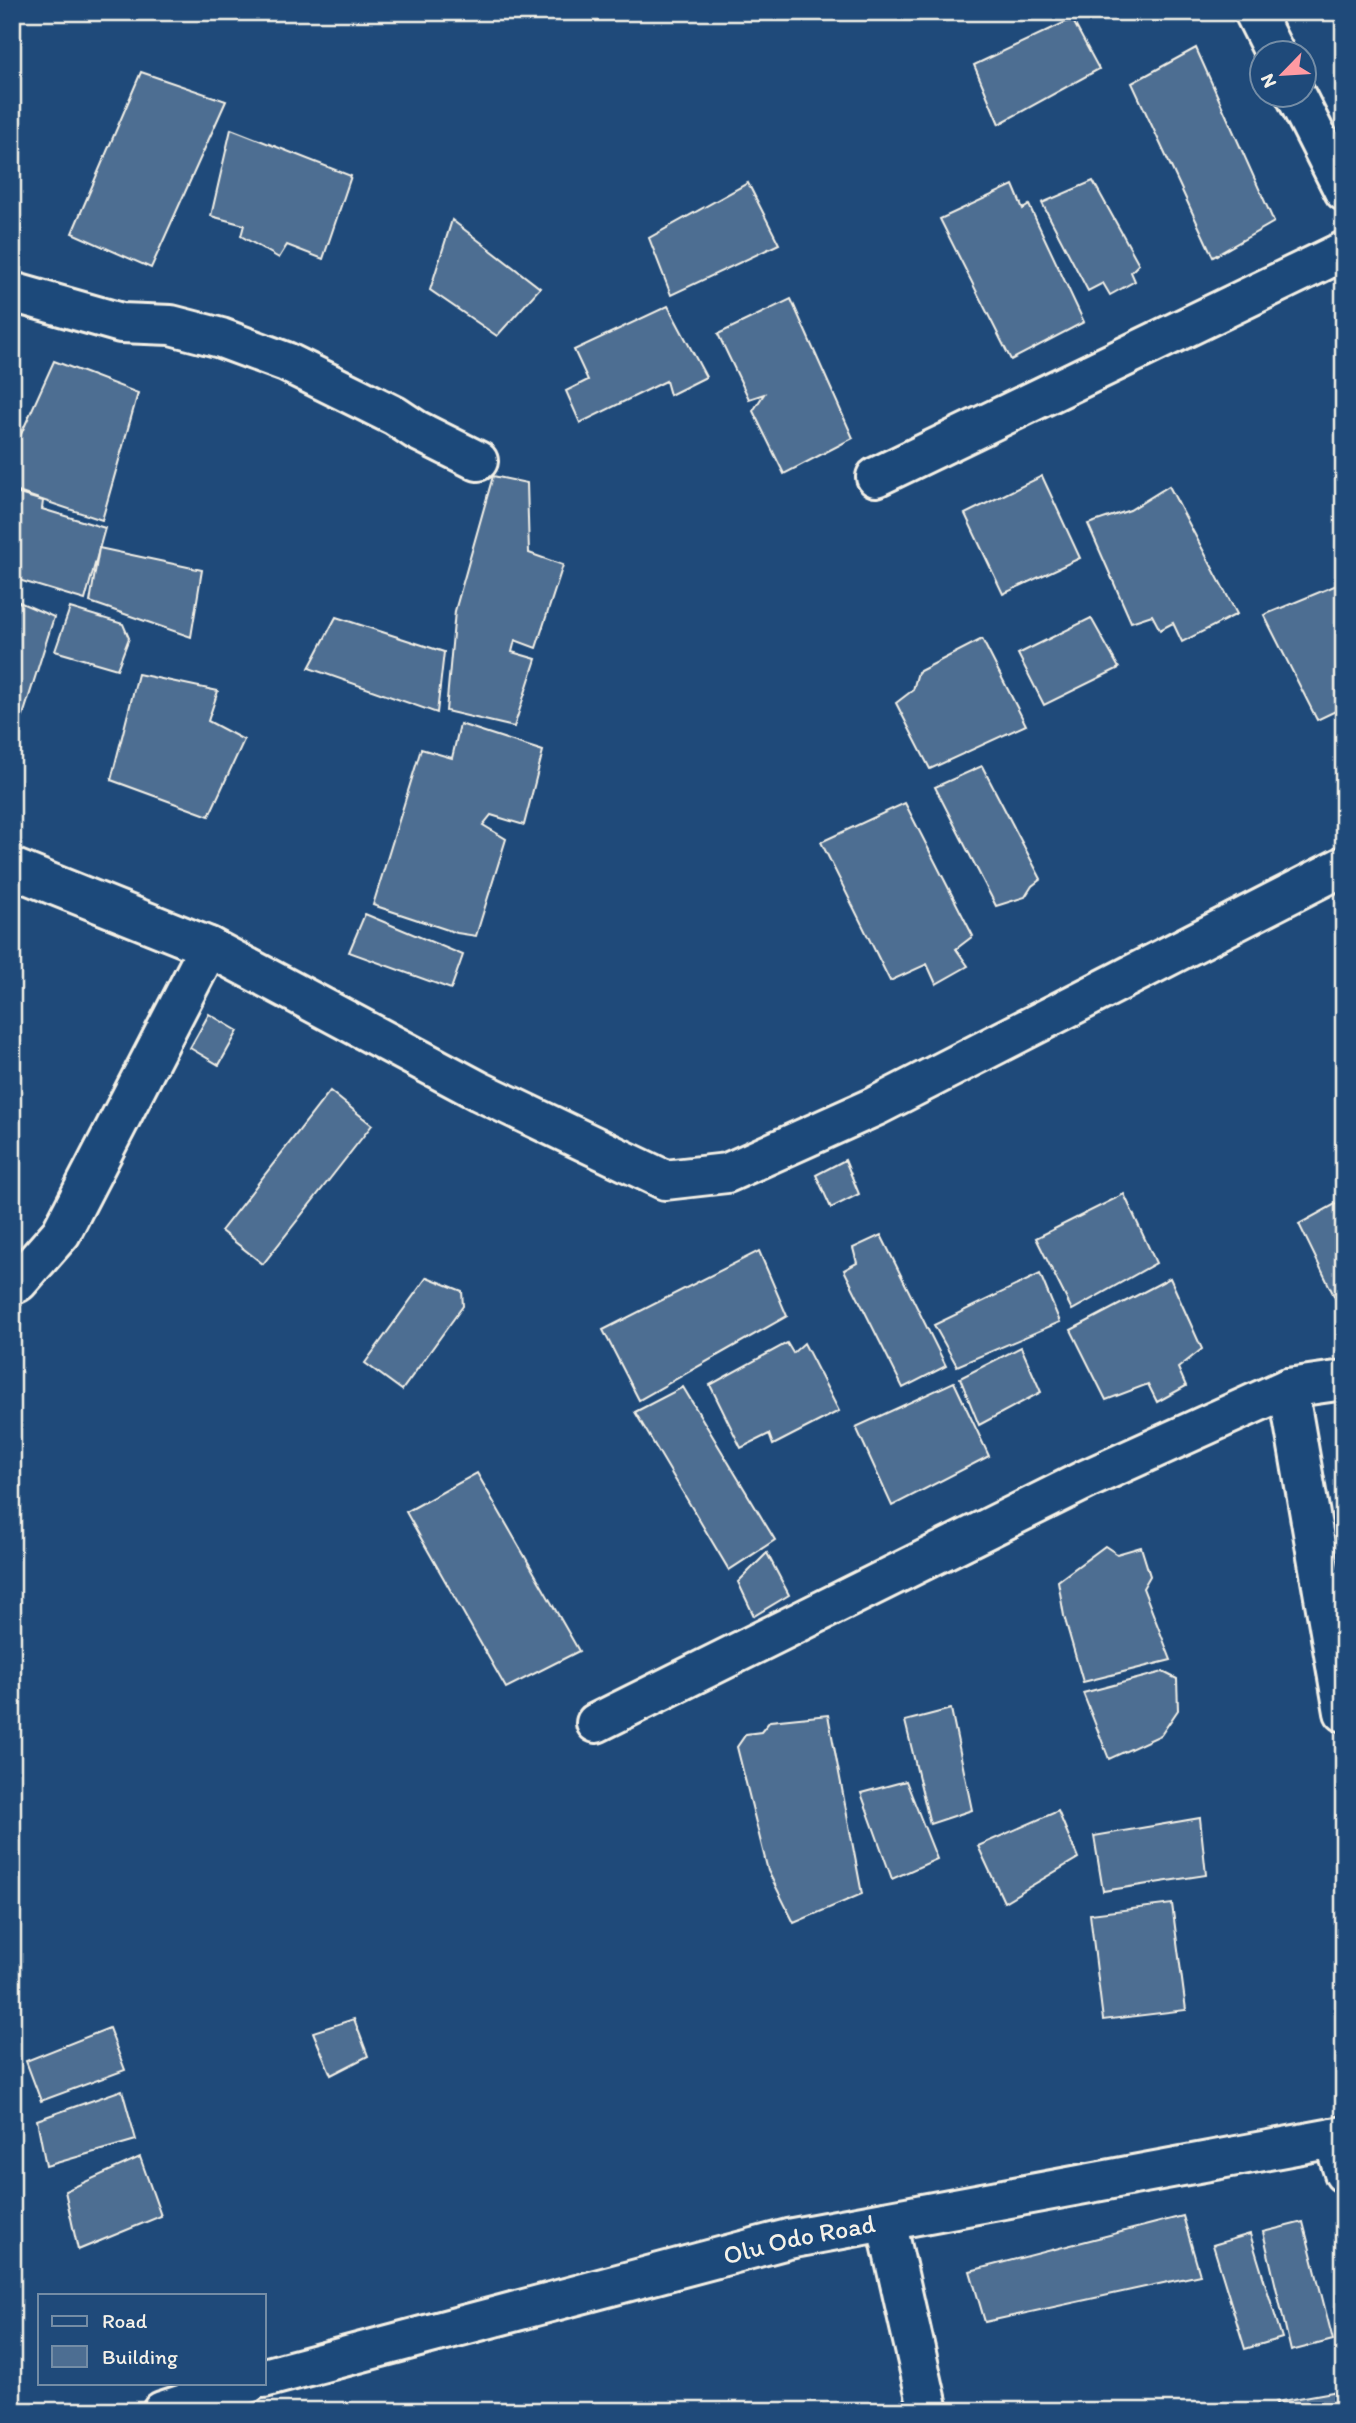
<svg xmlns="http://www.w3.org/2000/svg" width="1356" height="2423" viewBox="0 0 1356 2423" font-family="Itim,sans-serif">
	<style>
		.building { fill: #4d6e92; stroke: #f4f1e8; stroke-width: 2 }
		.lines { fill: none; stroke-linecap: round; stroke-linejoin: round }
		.minor-casing { stroke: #f4f1e8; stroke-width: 44 }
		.minor { stroke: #1f4a7a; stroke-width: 38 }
		.labels { text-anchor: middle; stroke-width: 5; stroke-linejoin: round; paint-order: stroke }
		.street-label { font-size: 26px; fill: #f4f1e8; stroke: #1f4a7a }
	</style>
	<rect width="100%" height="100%" fill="#1f4a7a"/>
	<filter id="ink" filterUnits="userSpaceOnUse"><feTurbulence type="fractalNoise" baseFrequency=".0143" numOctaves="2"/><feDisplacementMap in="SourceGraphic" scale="14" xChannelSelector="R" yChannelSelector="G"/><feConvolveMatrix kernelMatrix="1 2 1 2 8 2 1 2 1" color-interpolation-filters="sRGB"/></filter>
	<g filter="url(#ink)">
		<g class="building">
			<polygon points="1072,19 1099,69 999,124 974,65"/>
			<polygon points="1196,48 1274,222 1213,257 1132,83"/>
			<polygon points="141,72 226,101 151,268 72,233"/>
			<polygon points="231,129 351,176 323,259 287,245 279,258 241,236 244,225 211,216"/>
			<polygon points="1093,181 1139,264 1131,272 1135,281 1110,295 1103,283 1088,291 1042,203"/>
			<polygon points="748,183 779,244 671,295 649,238"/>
			<polygon points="1013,185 1023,209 1029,205 1084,322 1011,360 940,219"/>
			<polygon points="452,220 540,288 497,336 430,290"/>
			<polygon points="791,299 853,438 784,474 753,411 764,394 749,399 718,334"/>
			<polygon points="668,306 706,377 670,395 666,381 580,423 566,391 588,380 574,350"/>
			<polygon points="54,361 138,393 102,520 12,490 12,454"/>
			<polygon points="493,476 527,483 529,553 563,565 536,648 515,640 512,652 536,659 514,727 446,711 455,611"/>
			<polygon points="1042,476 1080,558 1003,594 965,514"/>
			<polygon points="1169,486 1237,614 1182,642 1173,623 1160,630 1152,615 1131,622 1088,524 1130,510"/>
			<polygon points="12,492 43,501 42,509 105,528 85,600 12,578"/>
			<polygon points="99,548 202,570 191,637 90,602"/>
			<polygon points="1344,582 1344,707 1317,720 1264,615"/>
			<polygon points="12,599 54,617 21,722 12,728"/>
			<polygon points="70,608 123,624 129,638 117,669 55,651"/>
			<polygon points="336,617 444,652 437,713 309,668"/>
			<polygon points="1091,618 1119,668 1044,705 1018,654"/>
			<polygon points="982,639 1026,725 930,769 896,703 913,690 918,672"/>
			<polygon points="138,674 218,691 208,721 244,740 209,816 111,780"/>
			<polygon points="460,724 543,751 524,825 491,815 483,825 506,839 476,936 457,933 373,905 421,749 452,758"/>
			<polygon points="982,766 1041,879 1032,886 1025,897 996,906 935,787"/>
			<polygon points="905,803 973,936 956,949 968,966 936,984 927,964 890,981 821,842"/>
			<polygon points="365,914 463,955 451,989 349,952"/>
			<polygon points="209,1014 238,1031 219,1065 190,1048"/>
			<polygon points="330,1091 372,1125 263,1264 221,1231"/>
			<polygon points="845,1160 859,1194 831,1208 816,1175"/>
			<polygon points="1124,1194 1156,1263 1072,1310 1036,1238"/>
			<polygon points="1337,1203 1344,1215 1343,1314 1299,1224"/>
			<polygon points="881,1235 946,1366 903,1388 844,1270 857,1263 853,1248"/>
			<polygon points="759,1251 787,1316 639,1400 603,1330"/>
			<polygon points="1040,1274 1060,1322 957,1366 934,1325"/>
			<polygon points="427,1277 462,1291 463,1306 402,1390 365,1363"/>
			<polygon points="1170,1278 1202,1349 1178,1368 1186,1386 1157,1402 1148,1384 1106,1400 1071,1330"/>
			<polygon points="787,1343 793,1353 804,1343 839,1411 773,1445 769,1434 741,1448 710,1385"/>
			<polygon points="1021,1347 1041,1392 979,1425 960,1378"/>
			<polygon points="954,1382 989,1456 892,1506 856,1427"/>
			<polygon points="683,1387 775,1540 729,1570 635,1412"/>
			<polygon points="477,1473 579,1651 506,1688 406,1512"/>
			<polygon points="1105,1546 1117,1554 1141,1547 1150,1576 1143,1588 1171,1660 1083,1682 1064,1616 1058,1581"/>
			<polygon points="767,1553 789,1595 754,1616 738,1582"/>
			<polygon points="1163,1672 1177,1679 1178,1710 1161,1735 1109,1759 1083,1693"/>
			<polygon points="951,1709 972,1810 930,1824 905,1721"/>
			<polygon points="828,1715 862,1894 794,1923 768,1871 737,1747 746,1734 761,1732 770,1721"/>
			<polygon points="906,1781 937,1859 892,1879 861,1793"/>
			<polygon points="1058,1811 1078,1858 1004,1902 978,1846"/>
			<polygon points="1200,1818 1206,1875 1103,1891 1094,1836"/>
			<polygon points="1172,1904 1186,2010 1103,2020 1090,1914"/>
			<polygon points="354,2019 368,2056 331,2075 313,2032"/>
			<polygon points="109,2028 125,2070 41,2101 26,2061"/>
			<polygon points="122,2090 136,2140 46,2166 37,2120"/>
			<polygon points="140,2157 161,2216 78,2250 65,2191"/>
			<polygon points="1183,2216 1200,2275 985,2322 970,2271"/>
			<polygon points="1303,2222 1333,2340 1291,2351 1263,2232"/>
			<polygon points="1250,2234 1282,2338 1245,2349 1213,2245"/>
			<polygon points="1344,2390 1344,2411 1278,2411 1276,2402"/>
		</g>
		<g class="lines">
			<g class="minor-casing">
				<g id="minor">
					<polyline points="1254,12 1274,52"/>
					<polyline points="1295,94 1344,191"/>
					<polyline points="12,292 121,323 171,325 221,338 286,362 395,416 416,430 478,461"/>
					<polyline points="876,477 1344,251"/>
					<polyline points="12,868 209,947 479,1091 665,1180 727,1173 876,1106 1344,866"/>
					<polyline points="12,1285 18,1282 61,1233 209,947"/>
					<polyline points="1288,1388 1344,1712"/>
					<polyline points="596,1723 1087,1479 1288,1388 1344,1380"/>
					<polyline points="1333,2138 1344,2173"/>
					<polyline points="886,2221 929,2411"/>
					<path id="s1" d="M264 2378 788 2239 1344 2136"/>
					<polyline points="162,2411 249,2383"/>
				</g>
			</g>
			<use href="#minor" class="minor"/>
		</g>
	</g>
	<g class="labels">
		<g class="street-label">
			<text dy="9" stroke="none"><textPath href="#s1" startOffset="553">Olu Odo Road</textPath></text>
		</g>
	</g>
	<rect width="1356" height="2423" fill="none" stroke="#1f4a7a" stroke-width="42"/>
	<rect x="21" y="21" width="1314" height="2381" fill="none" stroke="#f4f1e8" stroke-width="2.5" filter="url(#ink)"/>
	<rect x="38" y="2294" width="228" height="91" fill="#1f4a7a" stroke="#748da6" stroke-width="2"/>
	<rect x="52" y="2316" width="35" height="10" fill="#1f4a7a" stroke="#748da6" stroke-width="2"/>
	<text x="102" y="2328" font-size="21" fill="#f4f1e8">Road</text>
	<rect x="52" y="2346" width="35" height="21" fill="#4d6e92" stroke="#748da6" stroke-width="2"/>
	<text x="102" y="2364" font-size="21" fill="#f4f1e8">Building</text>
	<g transform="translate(1283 74) rotate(245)"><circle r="33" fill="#1f4a7a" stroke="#748da6" stroke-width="2"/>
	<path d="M0-5L12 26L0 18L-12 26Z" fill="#ff9aa2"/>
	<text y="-10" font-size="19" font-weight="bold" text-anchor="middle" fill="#f4f1e8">N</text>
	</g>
</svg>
